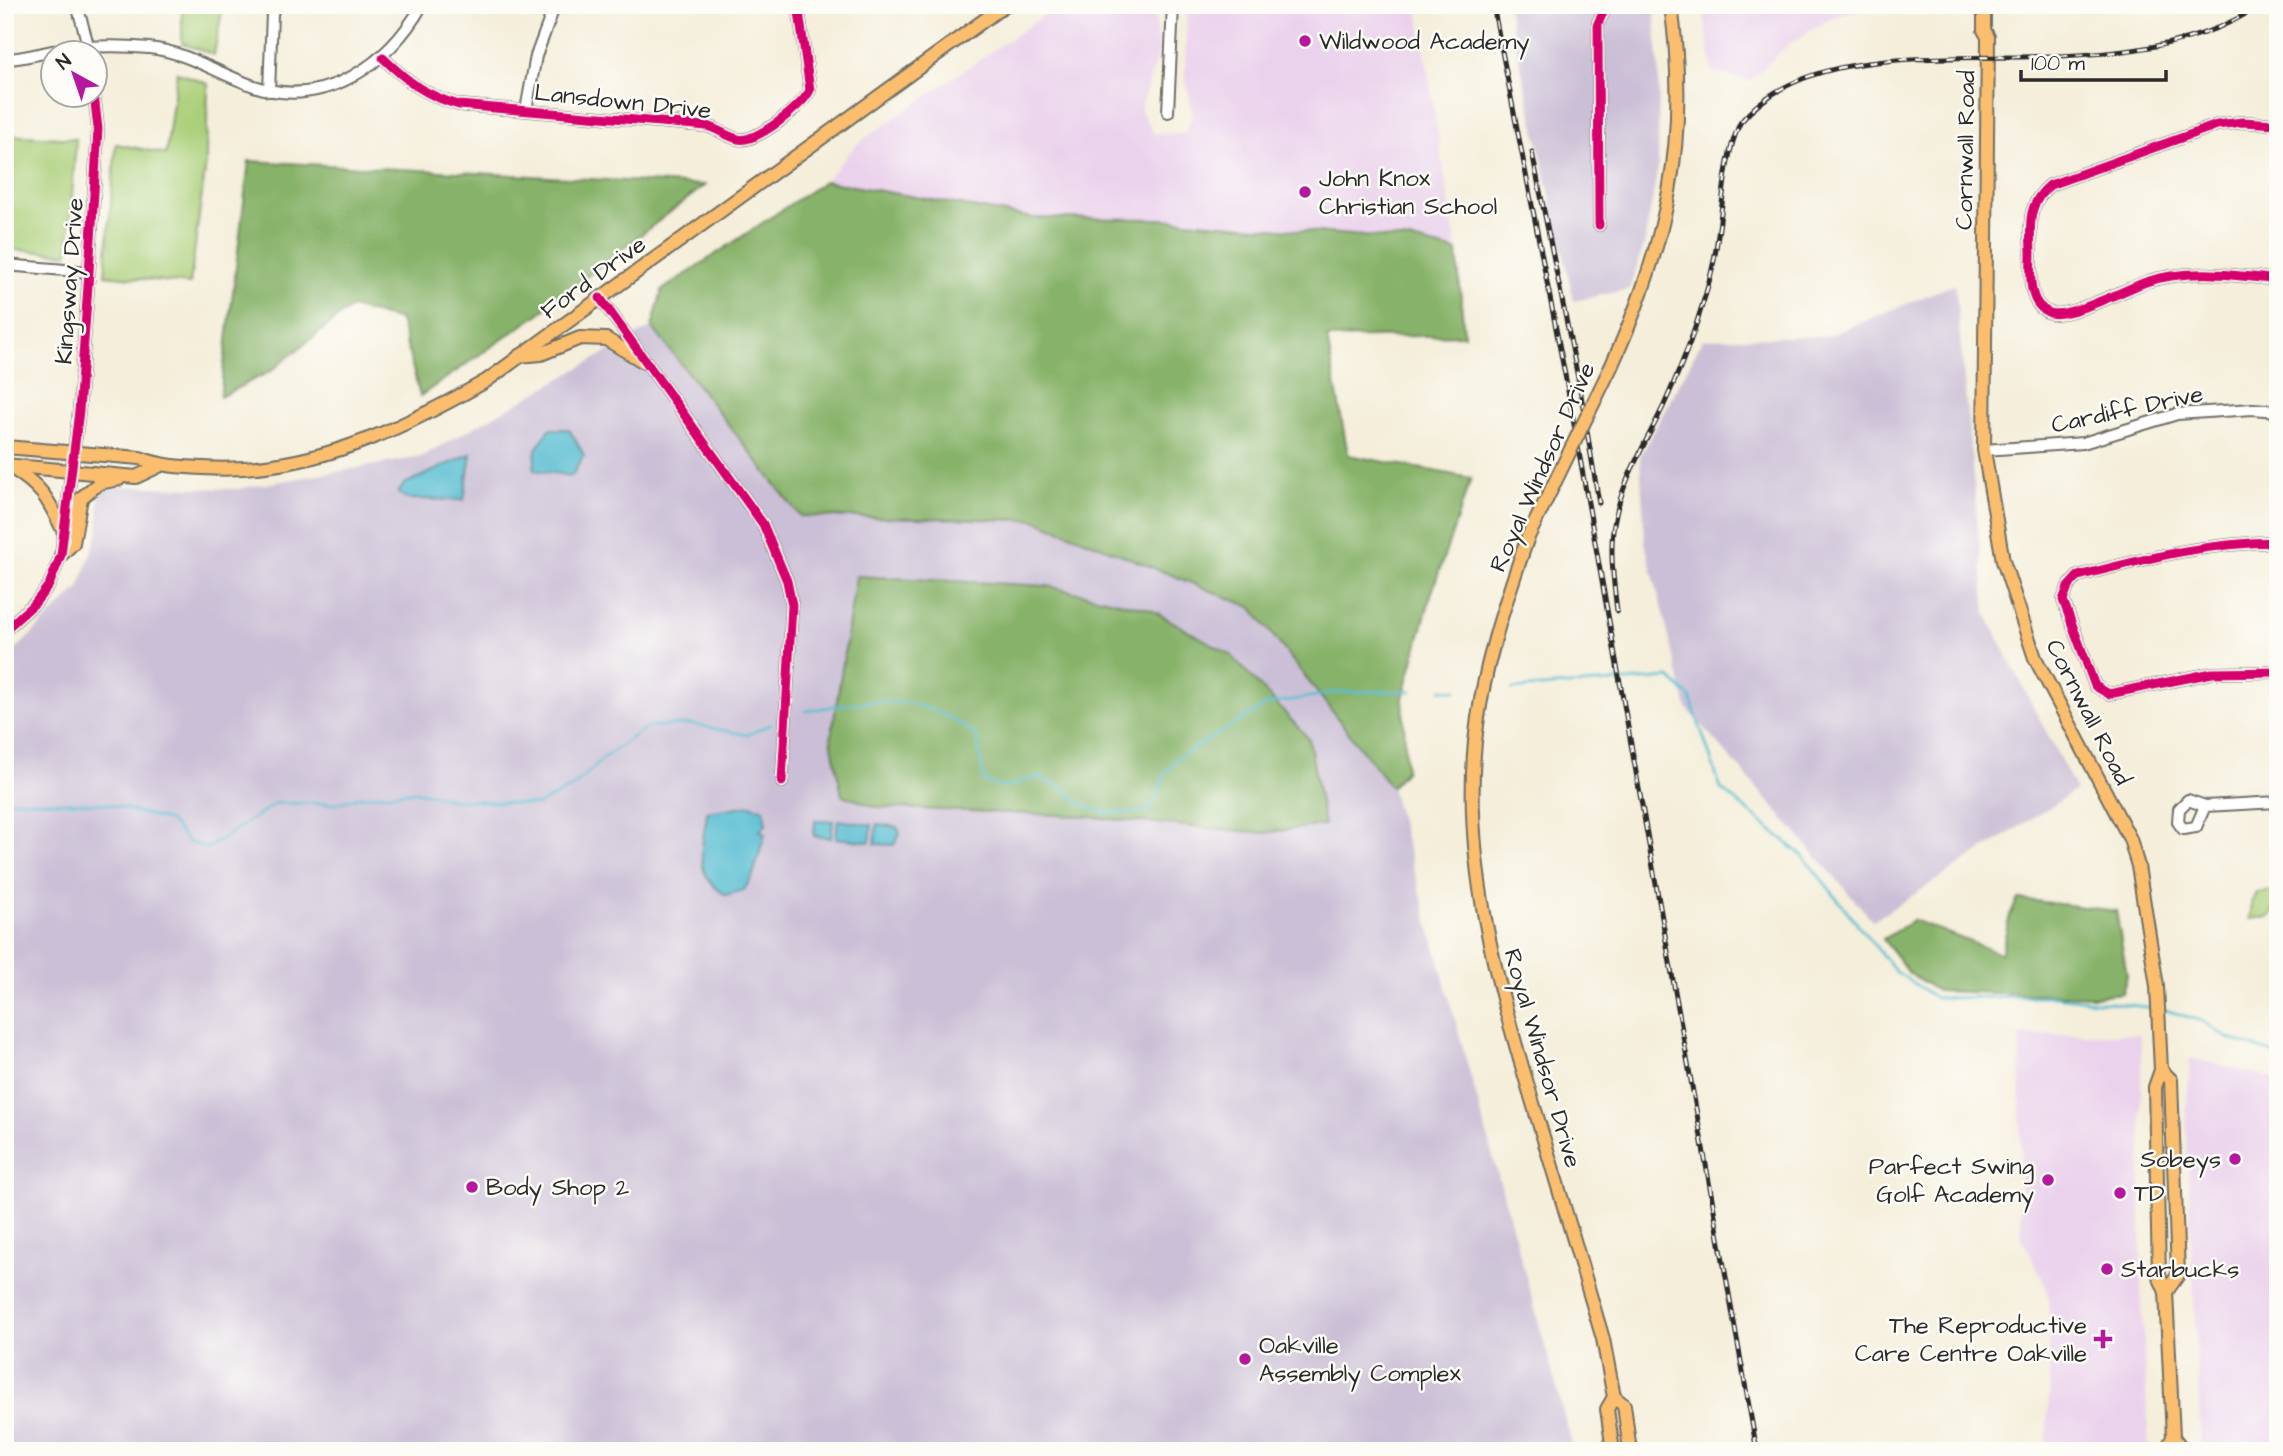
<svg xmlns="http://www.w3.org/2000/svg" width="2283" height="1456" viewBox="0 0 2283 1456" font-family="'Architects Daughter',sans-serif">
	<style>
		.built { fill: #ead1ec }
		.industrial { fill: #cabfd6; fill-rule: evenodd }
		.green { fill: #aacf79; stroke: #6a7d52; stroke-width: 2 }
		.forest { fill: #87b269; stroke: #596e4a; stroke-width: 2 }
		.water { fill: #54bcd1; stroke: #40747e; stroke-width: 2 }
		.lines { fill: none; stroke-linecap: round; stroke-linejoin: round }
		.stream { stroke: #54bcd1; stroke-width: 2.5 }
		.minor-casing { stroke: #716f68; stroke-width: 14 }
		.major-casing { stroke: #716f68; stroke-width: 16 }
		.minor { stroke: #fff; stroke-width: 10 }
		.major { stroke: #fabe6e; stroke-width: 12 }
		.rail-casing { stroke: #2b2b2b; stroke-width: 5 }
		.rail { stroke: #fdfcf7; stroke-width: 2.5; stroke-dasharray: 8; stroke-linecap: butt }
		.major-bridge-casing { stroke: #716f68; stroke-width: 16; stroke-linecap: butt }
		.major-bridge { stroke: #fabe6e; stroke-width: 12 }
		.cycleway-casing { stroke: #fdfcf7; stroke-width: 13 }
		.cycleway { stroke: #d6006c; stroke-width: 9 }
		.poi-dot { fill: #b5179e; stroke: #fdfcf7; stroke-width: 2.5 }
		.labels { text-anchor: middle; stroke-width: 5; stroke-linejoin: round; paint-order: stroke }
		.poi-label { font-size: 24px; fill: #2b2b2b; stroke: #fdfcf7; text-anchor: start }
		.street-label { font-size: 24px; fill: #2b2b2b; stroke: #fdfcf7 }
	</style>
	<rect width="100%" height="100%" fill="#fdfcf7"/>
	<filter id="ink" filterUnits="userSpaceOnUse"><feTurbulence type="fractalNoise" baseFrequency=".0143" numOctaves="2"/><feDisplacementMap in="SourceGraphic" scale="14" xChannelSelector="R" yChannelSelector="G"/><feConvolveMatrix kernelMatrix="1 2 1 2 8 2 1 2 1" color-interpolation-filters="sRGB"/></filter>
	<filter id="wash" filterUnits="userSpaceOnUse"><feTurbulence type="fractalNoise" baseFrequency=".00686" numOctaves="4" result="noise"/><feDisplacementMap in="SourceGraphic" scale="28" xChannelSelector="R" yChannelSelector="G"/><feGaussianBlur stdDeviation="1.57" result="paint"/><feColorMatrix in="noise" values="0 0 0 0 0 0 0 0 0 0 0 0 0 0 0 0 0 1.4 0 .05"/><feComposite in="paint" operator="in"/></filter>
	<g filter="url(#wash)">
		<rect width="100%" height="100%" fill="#f4eeda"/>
		<g class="built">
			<polygon points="1059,5 1154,5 1159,51 1140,110 1155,134 1185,133 1193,114 1185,76 1187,5 1417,5 1457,251 1412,240 1162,219 1034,218 825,181 857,144"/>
			<polygon points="1703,5 1885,5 1847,13 1824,22 1789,44 1750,81 1712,72"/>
			<polygon points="2141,1034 2141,1289 2149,1451 2045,1451 2050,1380 2048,1291 2021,1236 2020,1035"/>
			<polygon points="2190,1058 2278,1079 2278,1451 2201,1451 2186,1122"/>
		</g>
		<g class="industrial">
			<polygon points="1507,5 1654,5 1659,72 1658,166 1644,245 1629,289 1574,301"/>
			<polygon points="1955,284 1986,614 2076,790 1873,921 1687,708 1645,543 1640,457 1703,339 1828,336"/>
			<path d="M652 327 800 516 1035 520 1251 607 1391 787 1574 1451H5V660L79 588 98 533 100 486 237 489 421 457ZM857 576 1263 833 1078 816Z"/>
		</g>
		<g class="green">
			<polygon points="182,5 223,5 214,55 182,43"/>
			<polygon points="177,72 208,84 206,163 190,284 105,275 116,144 166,154"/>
			<polygon points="5,135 76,139 68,254 5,249"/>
			<polygon points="2274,891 2278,900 2270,917 2250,919 2252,902 2257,893"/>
		</g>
		<g class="forest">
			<polygon points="249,161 705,185 536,316 420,396 400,320 351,307 271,371 220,397"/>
			<polygon points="825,181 1034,218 1162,219 1412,240 1457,251 1464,335 1327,338 1348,455 1471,478 1431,595 1403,698 1406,770 1391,787 1251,607 1035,520 800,516 652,327 662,290"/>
			<polygon points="856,576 1047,586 1150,609 1231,655 1309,739 1324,825 1263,833 1078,816 876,807 842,795 831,740"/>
			<polygon points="2018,899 2116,911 2127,976 2122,993 2093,996 1937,991 1909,973 1883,939 1914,920 2001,954 2010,915"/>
		</g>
		<g class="water">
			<polygon points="550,429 569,429 584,455 572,476 534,470 536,449"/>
			<polygon points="471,454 464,500 408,499 398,493 404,484"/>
			<path d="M750 805 764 809 766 824 760 831 765 834 753 875 744 890 726 895C691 874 703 848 707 812Z"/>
			<polygon points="815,820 833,821 831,838 814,836"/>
			<polygon points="838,820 872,825 870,842 836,838"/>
			<polygon points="877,824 897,827 900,833 894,845 875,844"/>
		</g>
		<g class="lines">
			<g class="stream">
				<polyline points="1512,689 1670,678 1690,697 1721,789 1803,856 1895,971 1936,998 2052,996 2155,1008"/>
				<polyline points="1441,690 1456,690"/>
				<path d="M806 711C871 699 923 690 977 737L984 782 1005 787 1038 777 1066 789 1079 803 1106 813 1148 812 1158 795 1164 774 1178 758 1268 704 1339 692 1411 691"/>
				<polyline points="5,800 108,804 170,821 188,842 208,848 276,803 335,804 359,797 416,791 451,799 538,805 573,787 606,756 647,727 691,724 747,735 771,724"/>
				<polyline points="2162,1009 2202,1021 2227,1038 2278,1055"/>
			</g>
		</g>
	</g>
	<g filter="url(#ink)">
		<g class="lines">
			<g class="minor-casing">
				<g id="minor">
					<polyline points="77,5 90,52"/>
					<path d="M383 58C407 81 426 96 459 105L707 126C718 129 728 137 738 139 755 144 804 105 810 90L798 5"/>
					<path d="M5 59C21 59 37 54 53 51 83 46 118 45 149 48 188 52 218 74 254 86 324 110 389 64 422 5"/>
					<polyline points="269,91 272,14 275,5"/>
					<polyline points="526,110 536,56 555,5"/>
					<polyline points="1168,112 1173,5"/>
					<path d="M2278 124 2242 122 2217 125 2050 185C2027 204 2030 224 2031 252 2031 273 2026 304 2050 313 2068 319 2126 289 2146 282 2187 268 2235 275 2278 280"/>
					<polyline points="1599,225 1598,23 1607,5"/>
					<polyline points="5,265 89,272"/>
					<polyline points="600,298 763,524 787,581 792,605 782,782"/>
					<polyline points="1984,450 2083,443 2177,414 2253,409 2278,411"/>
					<path d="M2278 542C2203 543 2149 558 2078 576L2068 587 2063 600 2095 686 2109 694 2212 673 2278 672"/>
					<polyline points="5,630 35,603 49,585 61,555 79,411 89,272 98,129 94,94"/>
					<polyline points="2205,806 2196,827 2183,829 2178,822 2179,809 2188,800 2205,806 2278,802"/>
				</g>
			</g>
			<g class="major-casing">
				<g id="major">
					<polyline points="1984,5 1984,30 1988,37 1984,450 2003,561 2035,658 2130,839 2138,866 2157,986 2161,1070 2155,1087 2159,1276 2166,1292 2173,1437 2166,1451"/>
					<polyline points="519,356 541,354 580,338 606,339 644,362"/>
					<path d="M1611 367C1667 243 1690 142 1671 5"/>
					<path d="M5 447 140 458C161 466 180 467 203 468 305 475 399 431 486 381L1005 5"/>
					<polyline points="5,465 136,477 159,466"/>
					<path d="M10 467C42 486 48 499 63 530"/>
					<path d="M1528 537C1504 605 1482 670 1475 742 1463 864 1497 984 1532 1100 1556 1180 1580 1259 1603 1339L1614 1397 1607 1409 1613 1451"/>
					<polyline points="61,555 73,543 81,498 99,483 119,479"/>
					<polyline points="2161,1070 2171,1080 2178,1275 2166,1292"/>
					<polyline points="1614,1397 1624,1405 1630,1451"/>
					<polyline points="2173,1437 2184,1451"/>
				</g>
			</g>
			<use href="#minor" class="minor"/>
			<use href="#major" class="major"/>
			<g class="rail-casing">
				<g id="rail">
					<polyline points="1493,5 1567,385 1757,1451"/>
					<polyline points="1532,152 1579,383 1599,503"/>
					<path d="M1617 611C1614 584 1610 557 1613 530 1619 485 1645 445 1664 405 1678 374 1691 342 1701 309 1709 285 1715 260 1718 235 1724 197 1724 158 1740 123 1839 0 2108 110 2260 5"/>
				</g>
			</g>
			<use href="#rail" class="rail"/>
			<g class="major-bridge-casing">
				<polyline id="major-bridge" points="1528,537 1611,367"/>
			</g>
			<use href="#major-bridge" class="major-bridge"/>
			<g class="cycleway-casing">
				<g id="cycleway">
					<path d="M383 58C407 81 426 96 459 105L707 126C718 129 728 137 738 139 755 144 804 105 810 90L798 5"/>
					<path d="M2278 124 2242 122 2217 125 2050 185C2027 204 2030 224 2031 252 2031 273 2026 304 2050 313 2068 319 2126 289 2146 282 2187 268 2235 275 2278 280"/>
					<polyline points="1599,225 1598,23 1607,5"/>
					<polyline points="600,298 763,524 787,581 792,605 782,782"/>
					<path d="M2278 542C2203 543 2149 558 2078 576L2068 587 2063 600 2095 686 2109 694 2212 673 2278 672"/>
					<polyline points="5,630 35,603 49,585 61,555 79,411 89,272 98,129 94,94"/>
				</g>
			</g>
			<use href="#cycleway" class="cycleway"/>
		</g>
	</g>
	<g class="poi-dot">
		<circle cx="1305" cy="41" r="7"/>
		<circle cx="1305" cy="192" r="7"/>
		<circle cx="2235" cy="1159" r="7"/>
		<circle cx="2048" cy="1180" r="7"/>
		<circle cx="472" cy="1187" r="7"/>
		<circle cx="2120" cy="1193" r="7"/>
		<circle cx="2107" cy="1269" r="7"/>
		<path d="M2099.5 1328.5h7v7h7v7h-7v7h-7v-7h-7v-7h7z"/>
		<circle cx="1245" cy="1359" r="7"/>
	</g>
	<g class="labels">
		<g class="poi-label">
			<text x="1319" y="49">Wildwood Academy</text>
			<text x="1319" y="186">John Knox<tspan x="1319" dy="28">Christian School</tspan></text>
			<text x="2221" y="1167" text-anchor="end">Sobeys</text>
			<text x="2034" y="1174" text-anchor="end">Parfect Swing<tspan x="2034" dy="28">Golf Academy</tspan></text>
			<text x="486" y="1195">Body Shop 2</text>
			<text x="2134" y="1201">TD</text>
			<text x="2121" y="1277">Starbucks</text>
			<text x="2087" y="1333" text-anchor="end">The Reproductive<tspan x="2087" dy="28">Care Centre Oakville</tspan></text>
			<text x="1259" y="1353">Oakville<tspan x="1259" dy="28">Assembly Complex</tspan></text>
		</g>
		<g class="street-label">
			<text transform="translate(623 101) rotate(6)" y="8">Lansdown Drive</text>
			<text transform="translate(1965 150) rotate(-89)" y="8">Cornwall Road</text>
			<text transform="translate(593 277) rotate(-36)" y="8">Ford Drive</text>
			<text transform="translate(69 281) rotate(-86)" y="8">Kingsway Drive</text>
			<text transform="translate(2127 409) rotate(-12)" y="8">Cardiff Drive</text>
			<text transform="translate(1542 467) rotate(-66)" y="8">Royal Windsor Drive</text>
			<text transform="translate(2089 712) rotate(63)" y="8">Cornwall Road</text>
			<text transform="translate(1543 1058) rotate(74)" y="8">Royal Windsor Drive</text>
		</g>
	</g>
	<rect width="2283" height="1456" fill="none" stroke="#fdfcf7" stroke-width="28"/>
	<g transform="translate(74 74) rotate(320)"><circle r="33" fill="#fdfcf7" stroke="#a9a8a5" stroke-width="2"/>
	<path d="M0-5L12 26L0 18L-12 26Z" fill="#b5179e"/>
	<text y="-10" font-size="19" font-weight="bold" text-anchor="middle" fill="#2b2b2b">N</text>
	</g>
	<path d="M2021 70v10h145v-10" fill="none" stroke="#2b2b2b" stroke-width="3.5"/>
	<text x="2031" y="70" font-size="21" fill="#2b2b2b" stroke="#fdfcf7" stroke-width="5" paint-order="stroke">100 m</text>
</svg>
